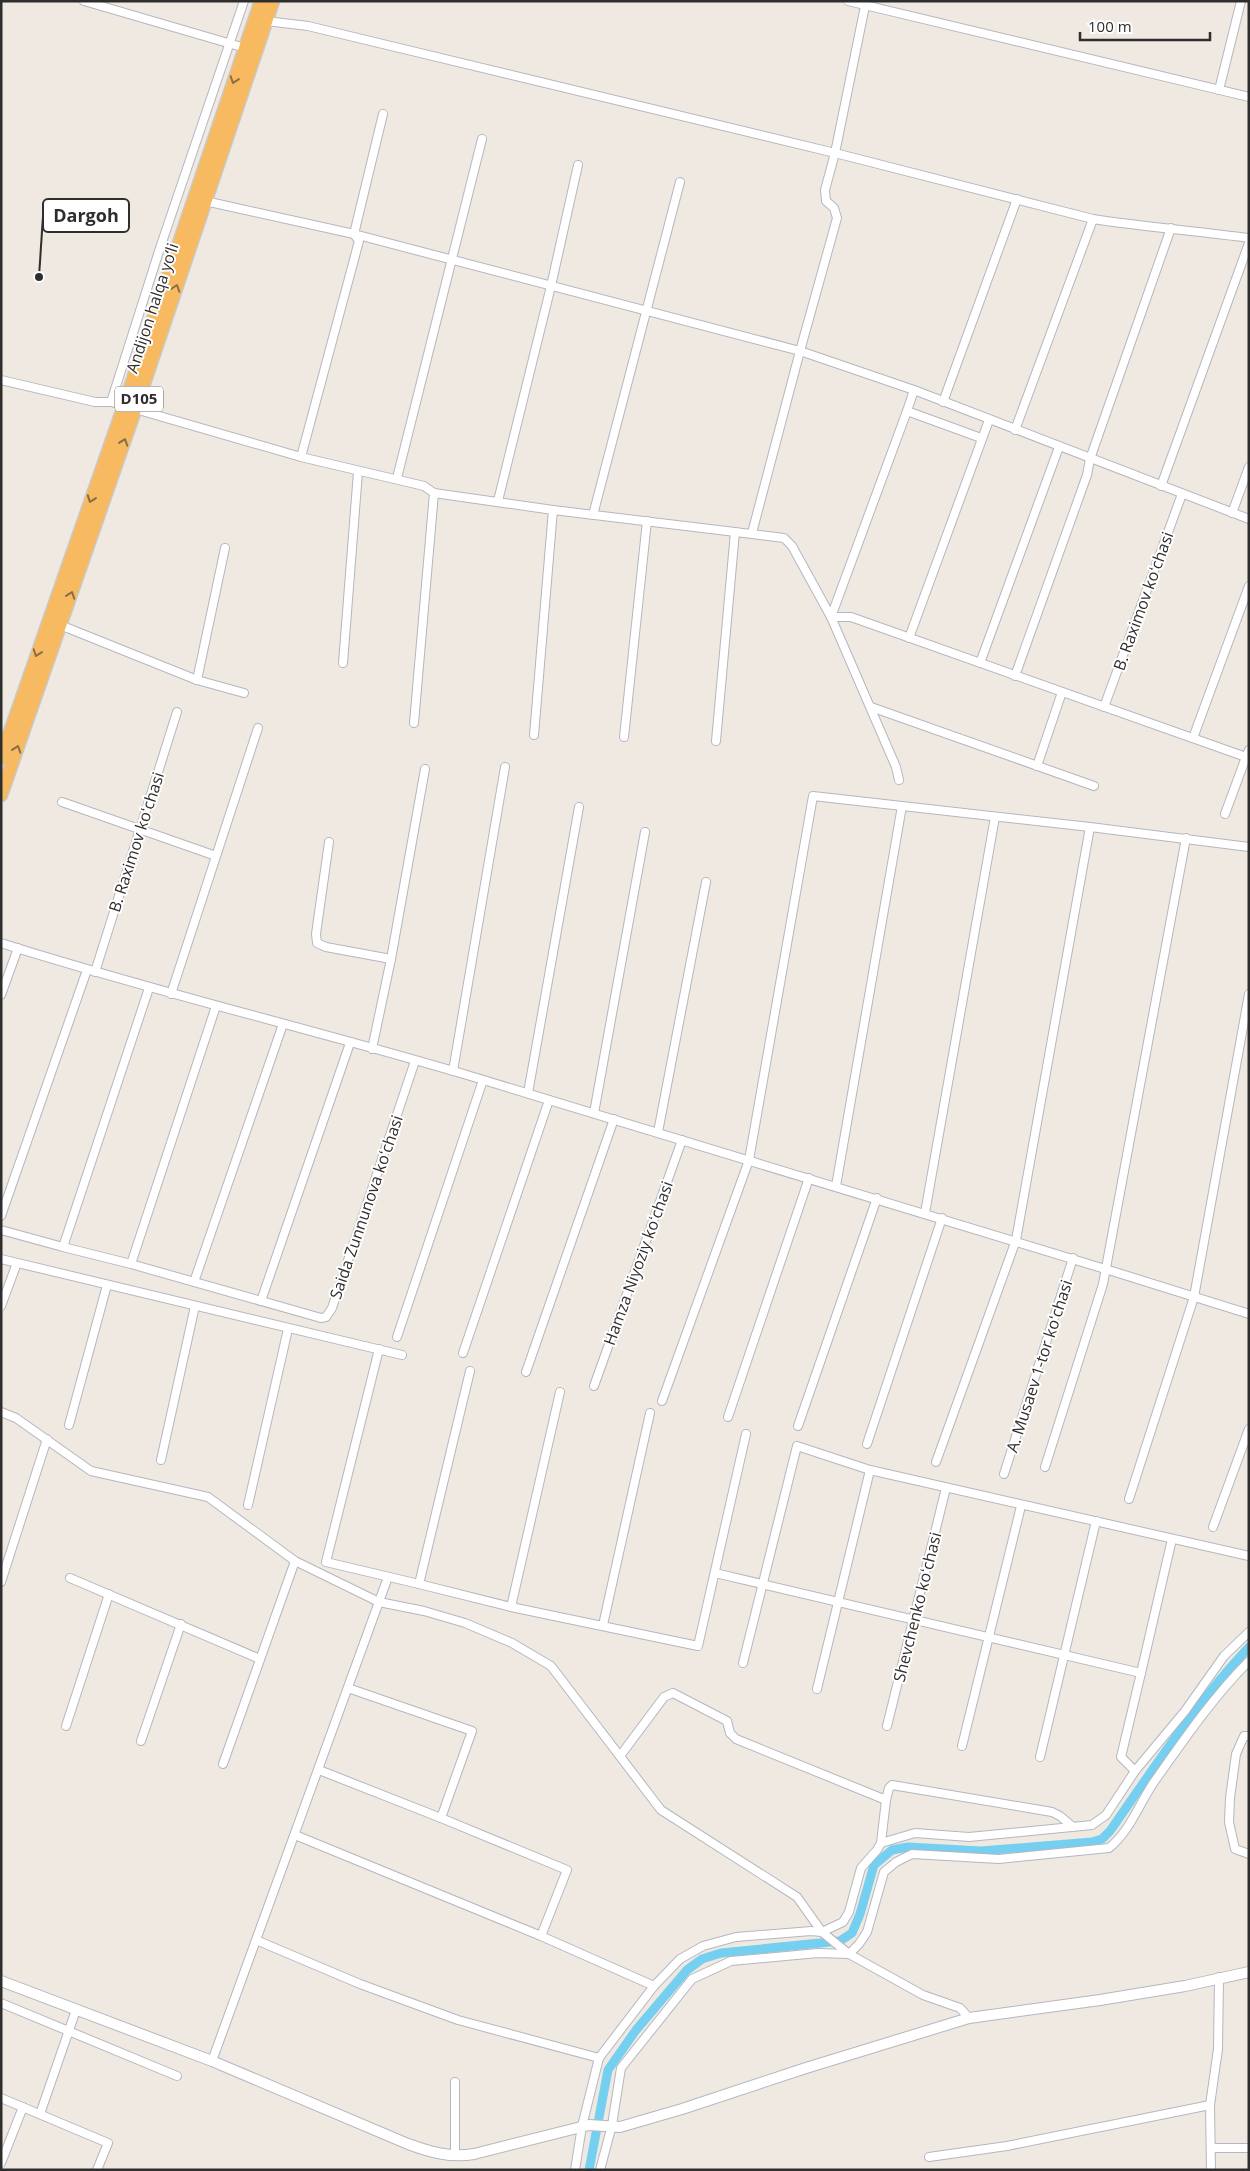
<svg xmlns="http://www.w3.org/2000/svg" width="1250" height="2171" viewBox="0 0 1250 2171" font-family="'Open Sans',sans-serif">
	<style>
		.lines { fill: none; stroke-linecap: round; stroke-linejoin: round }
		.canal { stroke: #75cff0; stroke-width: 9 }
		.minor-casing { stroke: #b4b7c1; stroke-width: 10 }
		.tertiary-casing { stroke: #b4b7c1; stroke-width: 12 }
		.trunk-casing { stroke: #c9c9c9; stroke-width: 15 }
		.minor { stroke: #fff; stroke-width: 8 }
		.tertiary { stroke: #fff; stroke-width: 10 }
		.trunk { stroke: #f8ba60; stroke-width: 12 }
		.oneway { stroke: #896d44 }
		.labels { text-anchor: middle; stroke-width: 4; stroke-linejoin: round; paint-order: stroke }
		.shield { fill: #fff; stroke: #6d6d6d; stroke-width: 1 }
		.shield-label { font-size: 15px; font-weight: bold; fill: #2e2e2e }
		.street-label { font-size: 16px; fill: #2e2e2e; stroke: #fff }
		.leader { fill: none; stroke: #2e2e2e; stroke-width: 2 }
		.callout-dot { fill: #2e2e2e; stroke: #fff; stroke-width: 2 }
		.callout { fill: #fff; stroke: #2e2e2e; stroke-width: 2 }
		.callout-label { font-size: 18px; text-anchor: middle; font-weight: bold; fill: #2e2e2e }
	</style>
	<rect width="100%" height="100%" fill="#efe9e1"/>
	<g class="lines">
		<path class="canal" d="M589 2170 608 2070 636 2030 687 1970 702 1959 721 1953 840 1941 852 1933 860 1914 874 1865 892 1850 908 1847 981 1851 1092 1842 1102 1839 1110 1831C1154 1768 1196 1703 1249 1647"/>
		<g class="minor-casing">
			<g id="minor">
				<polyline points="84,1 245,48"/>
				<polyline points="848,1 1249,97"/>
				<path d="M266 21 308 26 835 153 1093 219C1145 227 1197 231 1249 238"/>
				<polyline points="1219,90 1241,1"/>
				<polyline points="205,201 354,234 800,351 914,390 1249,519"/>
				<polyline points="1,380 95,402 111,402 301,457 424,486 434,493 553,510 784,538 792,546 831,617 851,617 1246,757 1249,750"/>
				<polyline points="111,402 160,248 244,1"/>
				<polyline points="943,402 1017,199"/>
				<polyline points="907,411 914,390"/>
				<polyline points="1015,430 1093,219"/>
				<polyline points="301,457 359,241 354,234 383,114"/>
				<polyline points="397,478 482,139"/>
				<polyline points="1161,486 1249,243"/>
				<polyline points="498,501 551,286 578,165"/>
				<polyline points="1232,513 1249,467"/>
				<polyline points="593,515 680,182"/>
				<polyline points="752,533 800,351 837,218 834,208 826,201 825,190 835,153 865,6"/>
				<polyline points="60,625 197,680 244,693"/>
				<polyline points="909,638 989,420"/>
				<polyline points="343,663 358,472"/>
				<polyline points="980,663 1059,447"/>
				<polyline points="1015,676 1087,475 1090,459 1171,228"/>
				<polyline points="197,680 225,548"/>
				<polyline points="871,707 1094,786"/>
				<polyline points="1104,707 1182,494"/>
				<polyline points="414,723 434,493"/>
				<polyline points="534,735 553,510"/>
				<polyline points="624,737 647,521"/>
				<polyline points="1193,738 1249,586"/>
				<polyline points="716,741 735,532"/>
				<polyline points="1037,766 1062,692"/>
				<polyline points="899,780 896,767 831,617 907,411 981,438"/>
				<polyline points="62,802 216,856"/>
				<polyline points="1225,814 1246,757"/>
				<polyline points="329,842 316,934 317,943 326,947 391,959"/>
				<path d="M1 943C155 992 312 1029 467 1075 728 1153 989 1232 1249 1314"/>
				<polyline points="95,972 177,712"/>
				<polyline points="171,994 258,728"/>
				<polyline points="1,995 18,948"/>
				<polyline points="372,1049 391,959 425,769"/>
				<polyline points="453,1071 505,767"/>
				<polyline points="528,1093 579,807"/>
				<polyline points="594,1113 645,832"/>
				<polyline points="658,1132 706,882"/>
				<polyline points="836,1186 902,806"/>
				<polyline points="925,1213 995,817"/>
				<polyline points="1,1216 87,970"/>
				<polyline points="1,1230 63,1247 149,988"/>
				<polyline points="63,1247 131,1264 321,1318 326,1317 332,1308 415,1061"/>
				<polyline points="1,1259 402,1355"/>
				<polyline points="131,1264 216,1006"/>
				<polyline points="194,1282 283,1024"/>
				<polyline points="261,1301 350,1043"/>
				<polyline points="1,1306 17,1263"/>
				<polyline points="397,1337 483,1080"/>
				<polyline points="379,1349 326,1562 419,1584 470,1371"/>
				<polyline points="463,1353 549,1100"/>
				<polyline points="526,1372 614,1119"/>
				<polyline points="594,1386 682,1140"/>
				<polyline points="662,1401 749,1160 813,796 1090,827 1249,847"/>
				<polyline points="1,1412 16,1418 91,1471 208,1497 295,1561 379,1602 424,1611 465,1623 512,1643 551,1666 661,1810 797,1897 822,1932 849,1954 923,1995 960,2008 969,2018"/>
				<polyline points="728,1417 809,1178"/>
				<polyline points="69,1425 107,1285"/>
				<polyline points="798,1426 877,1198"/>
				<polyline points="867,1444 942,1218"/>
				<polyline points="161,1460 195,1306"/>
				<polyline points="936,1462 1016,1240 1090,827"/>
				<polyline points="1045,1467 1103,1284 1186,838"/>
				<polyline points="1004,1474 1073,1258"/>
				<polyline points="1129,1499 1194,1297 1249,994"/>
				<polyline points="248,1505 288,1329"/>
				<polyline points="1213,1527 1249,1429"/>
				<polyline points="715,1573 1141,1673 1172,1539"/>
				<polyline points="70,1578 260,1659"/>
				<polyline points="1,1582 47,1439"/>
				<polyline points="419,1584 511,1607 698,1646 746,1434"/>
				<polyline points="511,1607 560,1392"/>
				<polyline points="603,1625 650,1413"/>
				<polyline points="743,1663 797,1446 870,1470 1249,1556"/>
				<polyline points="1141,1673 1121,1757 1135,1771 1185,1711 1224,1656 1249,1632"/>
				<polyline points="348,1688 472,1731 441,1818"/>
				<polyline points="817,1689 870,1470"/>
				<polyline points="66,1726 109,1594"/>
				<polyline points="887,1726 946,1488"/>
				<polyline points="1249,1736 1244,1736 1236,1754 1230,1798 1229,1822 1235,1849 1249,1854"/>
				<polyline points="141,1741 181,1624"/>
				<polyline points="962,1746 1021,1506"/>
				<polyline points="620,1756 664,1697 673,1693 727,1721 730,1733 736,1739 886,1800"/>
				<polyline points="1040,1757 1096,1521"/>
				<polyline points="223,1764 295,1561"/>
				<polyline points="295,1835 541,1936 567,1870 441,1818 319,1770"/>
				<polyline points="881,1843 915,1833 969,1837 1092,1825 1106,1815 1135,1771"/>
				<polyline points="541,1936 654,1986"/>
				<polyline points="256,1940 360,1984 458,2020 599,2058"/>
				<polyline points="1,2003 177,2076"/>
				<polyline points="212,2061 388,1577"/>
				<polyline points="455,2082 455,2156"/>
				<polyline points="1,2098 108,2143 97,2170"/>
				<polyline points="40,2114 76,2010"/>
				<polyline points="1211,2148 1249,2148"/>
				<polyline points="929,2157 1007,2146 1210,2105"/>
				<polyline points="1,2163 23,2107"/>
				<polyline points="575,2170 582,2126 599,2058 654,1986 680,1959 703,1946 736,1937 811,1931 822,1932 843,1922 849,1912 861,1868 877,1850 881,1843 886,1800 889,1788 892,1785 1052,1812 1060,1816 1073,1827"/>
				<path d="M600 2170 612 2125 621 2068 692 1979 731 1961 818 1953 849 1954 859 1944 867 1932 884 1872 896 1862 912 1854 999 1859 1109 1848C1130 1831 1139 1804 1154 1782 1183 1741 1213 1697 1249 1661"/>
				<polyline points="1211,2170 1210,2105 1218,2049 1219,1977"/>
			</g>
		</g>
		<g class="tertiary-casing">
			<path id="tertiary" d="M1 1981 212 2061 408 2144C430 2152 450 2158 474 2154L589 2125 620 2127 682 2109 806 2068 969 2018 1100 2000 1185 1986 1249 1972"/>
		</g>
		<g class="trunk-casing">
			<g id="trunk">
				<polyline points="1,758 124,406 261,1"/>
				<polyline points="1,795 135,410 273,1"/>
			</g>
		</g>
		<use href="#minor" class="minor"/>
		<use href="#tertiary" class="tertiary"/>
		<use href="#trunk" class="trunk"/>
	</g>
	<defs><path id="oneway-chevron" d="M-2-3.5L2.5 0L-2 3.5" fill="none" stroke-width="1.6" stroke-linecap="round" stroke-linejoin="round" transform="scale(1.25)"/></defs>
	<g class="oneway">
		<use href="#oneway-chevron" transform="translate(234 80) rotate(109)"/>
		<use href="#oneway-chevron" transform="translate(176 288) rotate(-72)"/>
		<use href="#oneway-chevron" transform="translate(124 442) rotate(-71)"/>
		<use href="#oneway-chevron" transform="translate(91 499) rotate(110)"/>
		<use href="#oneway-chevron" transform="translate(71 595) rotate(-71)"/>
		<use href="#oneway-chevron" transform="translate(37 653) rotate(109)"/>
		<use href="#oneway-chevron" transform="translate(17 749) rotate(-71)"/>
	</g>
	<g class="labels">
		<rect class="shield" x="115" y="386.5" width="48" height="25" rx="4"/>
		<g class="shield-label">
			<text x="139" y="404">D105</text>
		</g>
		<g class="street-label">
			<text transform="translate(152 308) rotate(-72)" y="6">Andijon halqa yo‘li</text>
			<text transform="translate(1143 601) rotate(-70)" y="6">B. Raximov koʻchasi</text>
			<text transform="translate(136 842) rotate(-72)" y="6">B. Raximov koʻchasi</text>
			<text transform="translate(366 1207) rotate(-71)" y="6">Saida Zunnunova koʻchasi</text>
			<text transform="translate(638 1263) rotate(-70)" y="6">Hamza Niyoziy koʻchasi</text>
			<text transform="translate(1039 1366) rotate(-72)" y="6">A. Musaev 1-tor koʻchasi</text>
			<text transform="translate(917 1607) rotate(-76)" y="6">Shevchenko koʻchasi</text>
		</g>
	</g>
	<path class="leader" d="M39 277L43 216"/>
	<circle class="callout-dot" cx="39" cy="277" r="5"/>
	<rect class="callout" x="43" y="199" width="86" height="33" rx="5"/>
	<g class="callout-label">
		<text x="86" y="222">Dargoh</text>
	</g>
	<rect width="1250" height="2171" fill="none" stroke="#2e2e2e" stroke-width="5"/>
	<path d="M1080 32v8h130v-8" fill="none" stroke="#2e2e2e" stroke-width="2.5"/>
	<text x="1088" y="32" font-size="15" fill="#2e2e2e" stroke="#ffffff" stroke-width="4" paint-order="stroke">100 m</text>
</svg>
